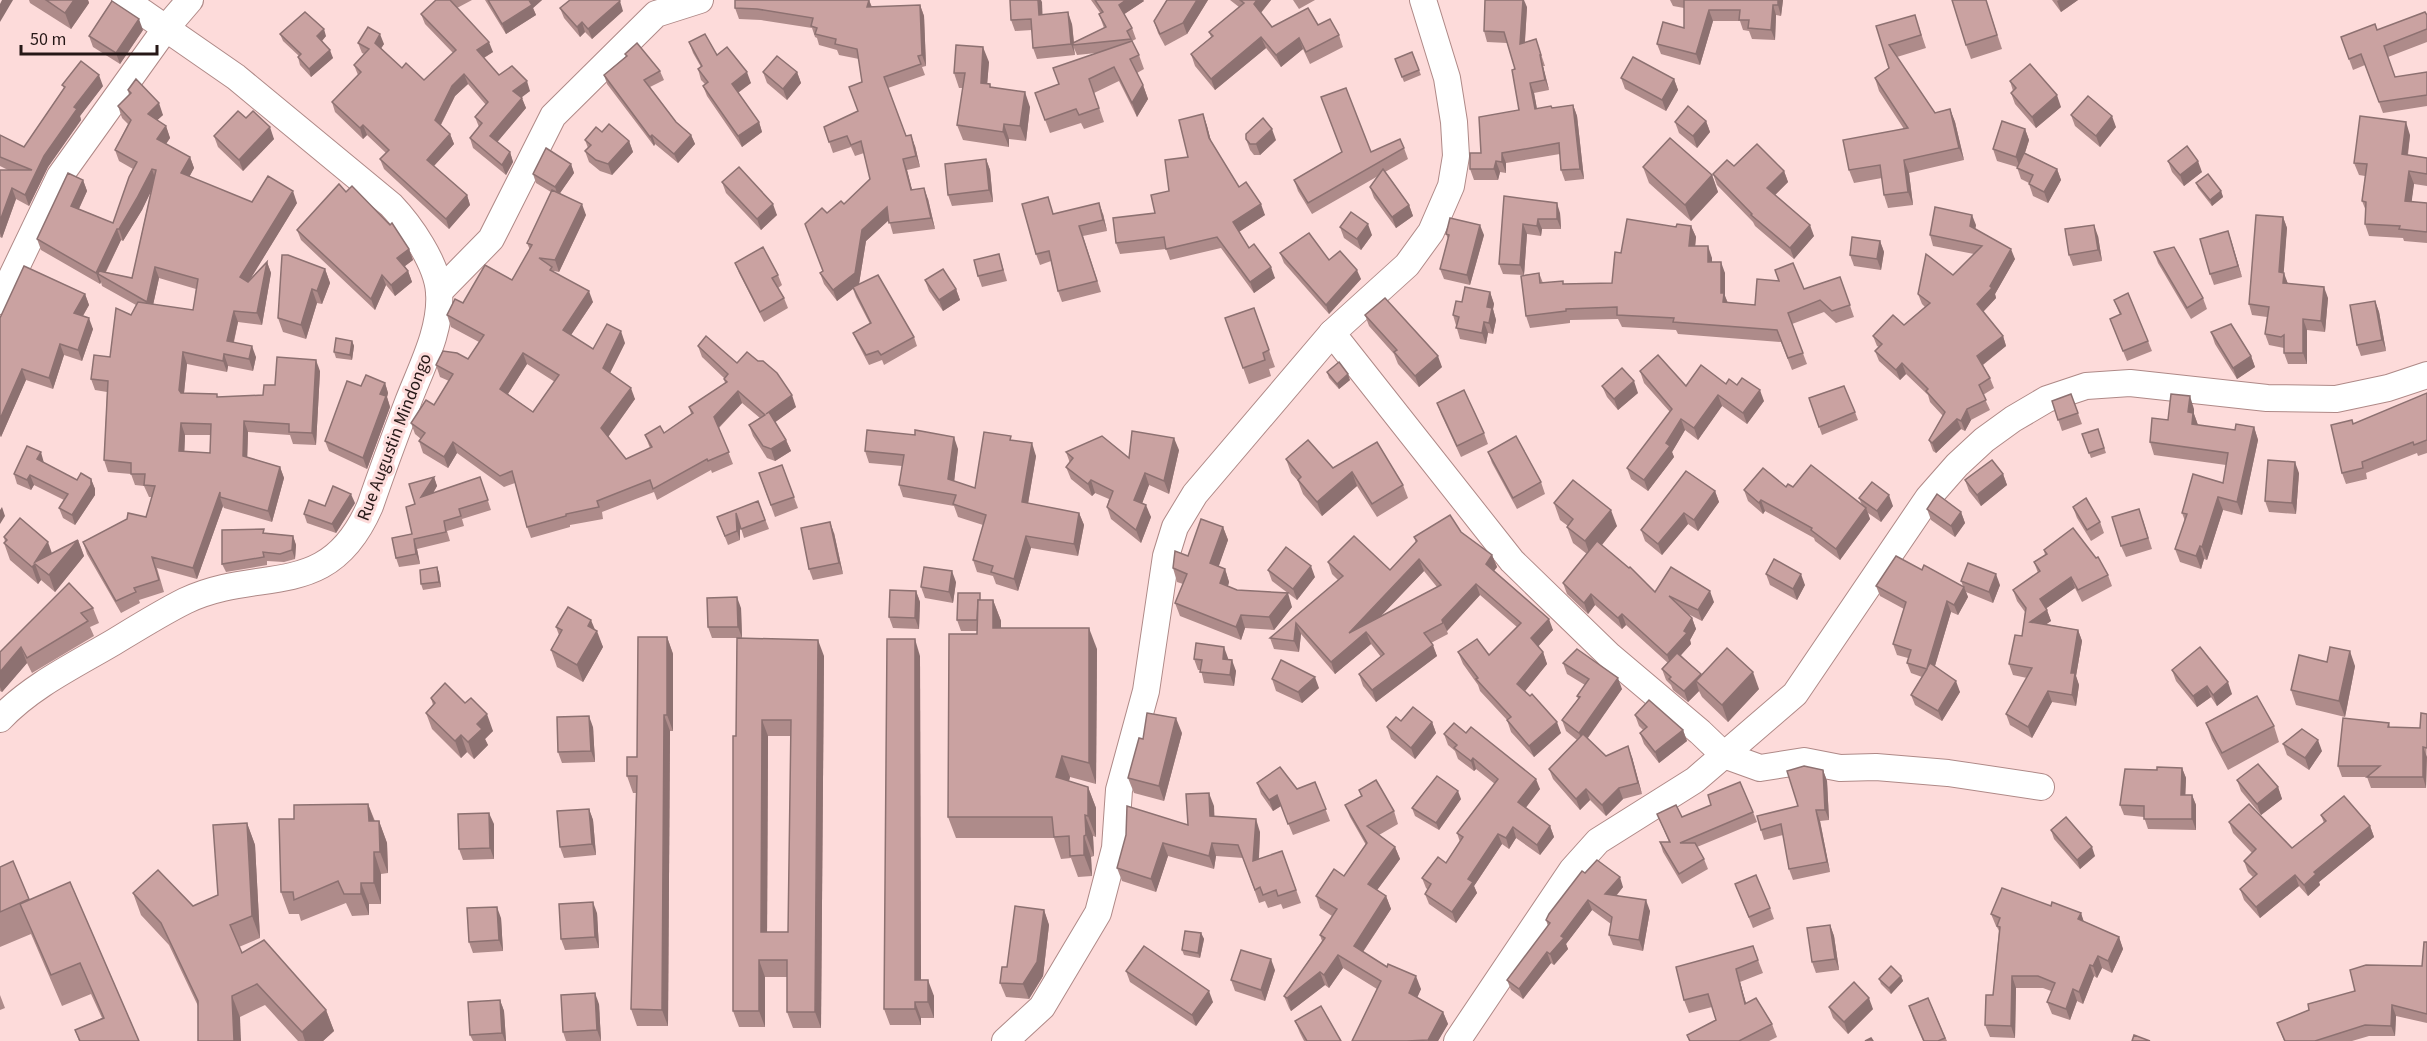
<svg xmlns="http://www.w3.org/2000/svg" width="2427" height="1041" viewBox="0 0 2427 1041" font-family="'Source Sans 3',sans-serif">
	<style>
		.lines { fill: none; stroke-linecap: round; stroke-linejoin: round }
		.minor-casing { stroke: #af8987; stroke-width: 28 }
		.minor { stroke: #fff; stroke-width: 26 }
		.wall { fill: #ae8b8a; fill-rule: evenodd }
		.shaded-wall { fill: #8d7171 }
		.building { fill: #caa2a1; stroke: #8d7171; stroke-width: 1.5; fill-rule: evenodd }
		.labels { text-anchor: middle; stroke-width: 6; stroke-linejoin: round; paint-order: stroke }
		.street-label { font-size: 18px; fill: #261817; stroke: #fddbda }
	</style>
	<rect width="100%" height="100%" fill="#fddbda"/>
	<g class="lines">
		<g class="minor-casing">
			<g id="minor">
				<polyline points="1423,0 1447,78 1454,122 1456,156 1451,186 1431,232 1407,265 1332,333 1512,561 1610,656 1700,732 1724,755 1760,768 1804,761 1840,768 1876,767 1948,773 2041,787"/>
				<polyline points="439,292 491,239 553,116 656,14 700,0"/>
				<polyline points="0,301 60,176 166,28 190,0"/>
				<path d="M0 719C31 686 75 665 114 642 137 628 161 613 185 601 261 565 328 603 370 506 382 471 395 436 408 402 421 368 442 329 439 292 437 263 410 225 391 205L236 77 125 0"/>
				<polyline points="1005,1041 1042,1007 1098,913 1115,848 1119,790 1146,691 1166,556 1175,527 1195,494 1332,333"/>
				<polyline points="1457,1041 1572,870 1598,841 1695,780 1795,694 1928,498 1957,465 1984,440 2013,419 2047,399 2086,386 2130,383 2267,398 2336,399 2388,388 2427,375"/>
			</g>
		</g>
		<use href="#minor" class="minor"/>
	</g>
	<g class="wall">
		<polygon points="29,0 88,0 89,3 71,29 30,3"/>
		<polygon points="436,0 472,0 457,8 493,52 484,58 499,75 530,91 521,97 526,108 497,142 510,152 513,162 506,175 473,148 470,138 479,127 475,117 486,105 468,84 455,96 441,125 450,134 454,144 434,166 467,195 470,205 449,229 384,169 380,159 386,153 367,135 363,139 335,112 332,102 358,75 354,65 364,54 362,53 358,43 384,44 381,48 402,68 424,80 453,53 425,24 421,14"/>
		<polygon points="485,0 542,0 533,8 536,15 506,34"/>
		<polygon points="869,0 872,7 920,5 924,16 926,66 922,67 925,75 888,88 906,136 915,146 920,167 907,170 912,190 928,199 935,229 893,234 889,220 866,241 859,284 914,337 917,346 884,365 882,360 869,365 857,342 853,333 870,324 856,297 853,289 837,301 824,284 820,273 823,271 827,213 844,204 870,179 864,153 855,156 851,147 833,153 824,127 858,111 862,82 859,59 839,55 837,50 819,45 817,38 815,37 812,28 761,20 739,19 735,8"/>
		<polygon points="1091,0 1143,0 1144,1 1124,14 1132,28 1136,39 1132,41 1139,55 1144,69 1137,73 1143,85 1148,99 1137,117 1119,81 1094,93 1104,122 1084,129 1081,123 1050,133 1035,93 1059,84 1096,53 1077,55 1074,48 1075,55 1037,59 1033,48 1032,30 1015,31 1011,20 1042,2 1042,15 1072,24 1074,42 1104,28 1099,14 1101,14"/>
		<polygon points="1167,0 1208,0 1187,34 1165,46 1158,33 1154,21"/>
		<polygon points="1230,0 1271,0 1261,13 1272,27 1318,25 1339,35 1343,47 1310,64 1303,49 1281,67 1266,48 1215,90 1195,66 1191,54 1211,37 1209,32 1239,7"/>
		<polygon points="1293,0 1315,0 1299,9"/>
		<polygon points="1670,0 1783,0 1781,16 1776,15 1775,40 1752,39 1749,31 1743,30 1740,21 1713,21 1700,65 1661,54 1657,44 1684,28 1684,8 1673,6"/>
		<polygon points="1986,0 2002,49 1971,59 1966,45"/>
		<polygon points="2052,0 2078,0 2061,12"/>
		<polygon points="1527,7 1525,42 1536,39 1545,66 1543,66 1549,90 1534,93 1537,109 1552,108 1573,105 1577,116 1584,179 1565,181 1561,170 1560,154 1506,163 1506,173 1500,172 1498,180 1474,180 1470,169 1481,153 1519,110 1515,69 1507,43 1487,42 1484,31"/>
		<polygon points="560,8 623,11 592,39 585,32 580,37 564,18"/>
		<polygon points="2427,15 2427,42 2388,57 2395,77 2427,72 2427,106 2383,113 2365,65 2353,70 2341,37 2377,30"/>
		<polygon points="1876,26 1919,27 1926,48 1897,57 1935,113 1950,109 1955,122 1964,160 1909,173 1913,205 1888,208 1884,195 1882,178 1854,183 1849,170 1904,129 1879,91 1875,78 1889,68"/>
		<polygon points="143,30 120,64 93,47 89,36"/>
		<polygon points="280,34 326,36 322,41 333,58 311,77 300,65 298,57 299,56 283,41"/>
		<polygon points="689,42 717,55 751,83 738,93 759,122 762,132 742,147 707,96 703,86 705,84 701,80 698,69 701,67 693,53"/>
		<polygon points="1412,52 1421,75 1404,82 1395,59"/>
		<polygon points="625,54 660,71 664,80 650,87 676,122 691,135 695,144 678,163 655,144 654,146 607,84 604,75 626,56"/>
		<polygon points="989,62 987,84 990,84 991,88 1030,107 1026,141 1009,139 1009,147 963,140 957,125 963,88 959,88 954,73"/>
		<polygon points="763,72 797,72 801,83 787,100 767,83"/>
		<polygon points="1621,78 1674,79 1678,90 1666,111 1625,89"/>
		<polygon points="2010,81 2061,107 2036,128 2015,104 2011,93 2013,91"/>
		<polygon points="62,85 103,86 80,116 81,120 48,167 29,206 16,199 2,238 0,237 0,170 8,170 0,166 0,135 24,147 64,88"/>
		<path d="M128 90 163 115 157 120 166 126 170 138 166 144 190 157 194 168 189 177 252 202 297 203 250 279 267 262 271 273 262 325 238 322 234 342 256 357 253 371 228 366 227 372 187 364 184 393 218 397 263 395 275 385 320 371 316 445 293 444 290 435 248 432 247 457 280 467 284 478 272 522 224 508 223 506 197 579 157 568 164 592 139 600 140 603 121 613 87 554 83 542 146 517 152 497H149L144 486 135 485 131 474 108 472 104 460 107 392 95 390 91 379 110 357 136 305 102 286 101 282 100 284 41 250 37 239 83 180 87 191 79 209 113 223 133 169 119 161 115 150 128 124 122 118 118 106 129 95ZM151 191 132 278 106 272 121 240 123 241 142 210ZM159 278 196 289 193 310 153 305ZM185 435H211L210 453 184 452Z"/>
		<polygon points="1203,114 1207,126 1211,141 1239,187 1265,215 1239,232 1249,248 1275,278 1254,293 1221,248 1170,260 1166,249 1120,254 1116,243 1155,213 1169,191 1188,157"/>
		<polygon points="2071,115 2116,127 2100,147 2075,126"/>
		<polygon points="246,118 274,139 243,171 218,147 214,136"/>
		<polygon points="1706,121 1710,132 1697,148 1679,133 1675,122"/>
		<polygon points="2025,129 2029,140 2025,153 2057,169 2061,180 2048,203 2033,196 2029,184 2029,183 2021,179 2017,167 1997,161 1993,149"/>
		<polygon points="602,132 629,141 633,152 612,175 600,171 589,162 585,151 588,148 585,140"/>
		<polygon points="2410,135 2408,155 2427,158 2427,186 2414,184 2411,202 2427,203 2427,243 2404,241 2403,238 2369,236 2365,224 2366,211 2362,201 2365,176 2359,175 2354,163"/>
		<polygon points="1246,139 1276,140 1260,155 1254,155 1250,150"/>
		<polygon points="1404,148 1408,159 1385,172 1409,205 1413,216 1396,228 1374,198 1370,187 1378,176 1312,214 1298,191 1294,180"/>
		<polygon points="986,159 990,170 993,202 952,206 948,195"/>
		<polygon points="2168,161 2202,172 2184,186 2172,172"/>
		<path d="M571 164 574 173 560 193 586 215 559 272 554 271V272L593 302 571 335 593 349 625 343 610 373 635 399 608 436 626 459 650 448 645 435 664 433 691 414 689 407 725 383 724 379V378L702 357 698 346 737 363 796 407 775 422 786 440 791 451 775 461 767 458 753 436 749 425 760 418 742 403 719 428 733 464 712 473 711 470 657 500 654 492 602 512 603 519 570 525V527L531 538 527 527 515 483 504 487 457 453 448 468 423 453 419 441 421 439 415 434 411 423 434 405 449 381 440 377 436 365 468 359 479 342 451 327 447 315 463 303 512 280 530 250 527 243 551 192 536 183 533 174ZM527 364 555 382 533 412 508 394Z"/>
		<polygon points="1734,166 1784,171 1788,182 1775,195 1814,236 1794,259 1755,226 1753,222 1717,185 1713,174"/>
		<polygon points="1643,167 1712,175 1718,192 1691,221 1649,183"/>
		<polygon points="722,182 777,215 761,230 726,193"/>
		<polygon points="2196,183 2221,191 2223,197 2212,206 2198,188"/>
		<polygon points="346,192 409,249 413,260 405,266 408,271 412,282 395,296 386,285 375,310 301,240 297,230"/>
		<polygon points="1504,196 1560,213 1561,229 1542,229 1541,236 1527,234 1524,275 1539,273 1543,283 1564,284 1612,283 1621,253 1676,227 1691,226 1696,237 1695,246 1712,258 1712,262 1725,273 1725,296 1728,303 1755,305 1840,277 1854,317 1836,323 1824,312 1792,324 1807,364 1792,370 1781,342 1678,334 1676,330 1622,327 1618,319 1570,320 1570,323 1530,328 1526,316 1523,275 1503,274 1499,264"/>
		<polygon points="1053,214 1103,214 1107,231 1083,236 1101,292 1062,302 1058,291 1051,261 1040,265 1036,254"/>
		<polygon points="2283,217 2287,228 2283,273 2288,284 2328,298 2325,332 2307,330 2307,364 2288,364 2284,353 2284,348 2269,345 2265,334 2267,317 2252,315 2249,304"/>
		<polygon points="1976,225 1975,229 2015,259 1995,294 1996,298 1983,312 2003,336 2006,346 1983,365 1990,378 1994,388 1983,395 1990,410 1971,420 1965,431 1961,429 1936,453 1933,451 1929,440 1943,416 1930,402 1928,395 1906,374 1900,380 1879,361 1875,351 1879,347 1877,346 1873,336 1904,325 1925,307 1922,304 1918,294 1953,275 1974,254 1933,246 1930,235"/>
		<polygon points="1340,227 1372,235 1361,250 1344,238"/>
		<polygon points="2228,231 2242,277 2214,285 2210,274"/>
		<polygon points="1446,234 1484,235 1470,285 1444,279 1440,269 1448,239"/>
		<polygon points="2098,236 2102,261 2073,266 2069,255"/>
		<polygon points="1880,241 1884,252 1881,270 1854,266 1850,255"/>
		<polygon points="2154,252 2203,298 2207,309 2191,319 2158,263"/>
		<polygon points="1280,253 1329,260 1361,279 1329,314 1284,263"/>
		<polygon points="999,254 1007,281 982,287 978,276"/>
		<polygon points="735,263 778,275 782,285 778,288 784,298 788,308 764,322 739,273"/>
		<polygon points="325,269 330,283 322,304 317,303 306,339 283,332 278,318"/>
		<polygon points="925,280 956,289 960,300 943,311 929,291"/>
		<polygon points="1490,292 1494,304 1493,309 1496,320 1493,334 1488,333 1486,344 1460,339 1453,315 1462,302"/>
		<polygon points="85,294 89,305 83,316 93,329 82,361 64,355 53,389 26,380 1,437 0,436 0,318"/>
		<polygon points="2114,300 2148,341 2152,351 2127,361 2110,319 2120,315"/>
		<polygon points="2375,301 2379,312 2386,351 2361,356 2357,345"/>
		<polygon points="1254,308 1275,367 1269,369 1271,376 1249,384 1225,318"/>
		<polygon points="1365,315 1442,367 1419,387 1398,364 1394,354 1369,326"/>
		<polygon points="2211,332 2251,356 2255,367 2237,379 2215,344"/>
		<polygon points="352,341 354,346 352,360 336,358 334,352"/>
		<polygon points="1640,371 1686,386 1726,384 1764,401 1747,424 1722,406 1698,440 1685,430 1672,452 1674,457 1648,491 1631,479 1627,468 1670,412 1644,383"/>
		<polygon points="1327,372 1350,380 1339,389 1329,378"/>
		<polygon points="385,383 388,393 387,397 390,407 367,469 329,451 325,441 361,386"/>
		<polygon points="1602,386 1638,393 1618,410 1607,397"/>
		<polygon points="2427,393 2427,453 2418,456 2417,453 2366,473 2367,479 2346,484 2342,473 2353,424"/>
		<polygon points="2071,394 2082,424 2062,431 2052,401"/>
		<polygon points="1809,398 1855,412 1858,420 1822,435"/>
		<polygon points="1437,403 1484,433 1488,444 1461,457 1441,414"/>
		<polygon points="2194,409 2194,414 2198,425 2235,430 2254,427 2258,440 2242,515 2223,510 2207,560 2204,559 2201,569 2180,562 2175,549 2185,521 2182,513 2223,483 2226,465 2154,455 2150,442 2168,420"/>
		<polygon points="2098,429 2106,453 2091,458 2082,434"/>
		<polygon points="915,435 958,449 954,481 975,488 1012,440 1036,456 1028,504 1079,513 1084,525 1078,556 1031,548 1018,591 996,584 993,576 977,572 973,560 983,525 958,517 954,506 903,497 899,485 902,466 869,463 865,451"/>
		<polygon points="1179,450 1169,494 1149,485 1142,503 1151,517 1141,543 1111,519 1107,507 1109,499 1095,493 1092,496 1071,479 1066,467 1070,463 1066,452 1129,458"/>
		<polygon points="1488,452 1541,482 1545,494 1517,509 1492,463"/>
		<polygon points="1286,459 1403,485 1408,498 1377,517 1357,486 1322,516 1303,494 1298,481 1291,473"/>
		<polygon points="44,463 77,480 91,479 95,489 95,495 75,525 63,518 59,508 64,500 34,485 31,490 17,484 14,474"/>
		<polygon points="782,465 798,508 775,517 759,473"/>
		<polygon points="2299,473 2296,514 2269,512 2265,501"/>
		<polygon points="2003,474 2007,485 1981,506 1969,491 1965,480"/>
		<polygon points="434,477 437,486 433,493 480,477 491,510 462,519 464,526 447,531 450,541 417,549 420,564 399,567 396,558 412,534 415,504"/>
		<polygon points="1786,487 1793,487 1862,505 1859,498 1893,506 1881,522 1868,513 1870,519 1840,560 1815,541 1814,538 1765,511 1763,514 1748,501 1744,490"/>
		<polygon points="1715,491 1719,502 1698,531 1688,524 1662,555 1645,541 1641,530"/>
		<polygon points="758,501 769,529 744,538 740,525 740,540 728,545 717,517"/>
		<polygon points="355,503 336,533 307,523 304,514"/>
		<polygon points="1554,503 1617,526 1602,545 1655,592 1714,602 1702,621 1688,614 1692,618 1696,629 1690,640 1691,644 1681,655 1701,675 1759,689 1728,722 1702,697 1699,691 1688,702 1673,690 1671,685 1666,680 1662,669 1668,663 1626,625 1622,629 1595,605 1588,614 1567,594 1563,583 1587,554 1573,543 1567,527 1568,526 1560,520"/>
		<polygon points="2073,507 2100,522 2104,533 2091,541 2077,518"/>
		<polygon points="1927,509 1961,512 1965,523 1955,537 1931,520"/>
		<polygon points="2143,520 2152,549 2126,557 2121,546"/>
		<polygon points="1223,527 1228,540 1218,567 1225,569 1229,582 1228,586 1237,590 1292,607 1274,630 1245,628 1241,640 1180,616 1175,603 1183,584 1177,582 1173,568"/>
		<path d="M1461 532 1492 555 1497 567 1494 571 1553 630 1538 646 1543 652 1547 664 1525 691 1561 733 1534 757 1511 732 1507 720 1480 691 1478 685 1463 664 1458 652 1489 655 1517 627 1480 595 1447 631 1448 634 1431 643 1437 656 1376 702 1363 686 1359 674 1381 657 1371 644 1335 674 1301 634 1299 652 1274 649 1270 638 1338 580 1332 574 1328 562 1390 570 1416 543 1414 537ZM1424 571 1437 587 1379 617Z"/>
		<polygon points="265,533 293,536 296,545 295,559 284,562 267,561 267,565 226,572 222,564"/>
		<polygon points="834,533 843,574 813,580 809,569"/>
		<polygon points="4,537 52,554 78,540 84,556 55,592 41,580 38,584 10,560 4,543 5,542"/>
		<polygon points="2044,550 2108,575 2112,586 2082,602 2075,588 2046,608 2051,621 2046,624 2078,630 2082,641 2076,676 2079,685 2076,706 2052,702 2032,738 2010,725 2006,714 2027,678 2013,675 2009,664 2022,636 2025,612 2017,601 2013,590 2038,573 2034,562 2045,555"/>
		<polygon points="437,567 439,573 441,587 423,590 421,584"/>
		<polygon points="1268,570 1315,577 1297,600 1272,581"/>
		<polygon points="1922,570 1963,586 1961,581 2000,585 1993,603 1966,592 1968,597 1958,615 1951,612 1935,666 1960,692 1942,721 1915,705 1911,695 1922,677 1911,673 1907,663 1908,658 1897,655 1893,644 1904,609 1880,596 1876,586"/>
		<polygon points="1766,574 1805,585 1797,600 1770,585"/>
		<polygon points="956,582 953,603 925,598 921,587"/>
		<polygon points="916,591 920,602 919,629 893,628 889,617"/>
		<polygon points="982,600 993,600 1001,621 1001,628 1097,649 1096,784 1070,777 1069,781 1088,787 1096,808 1096,837 1093,836 1094,856 1091,857 1092,876 1078,877 1071,858 1061,859 1054,838 956,838 948,817 977,631 961,631 957,620"/>
		<polygon points="93,608 99,623 90,627 94,636 32,673 27,663 2,692 0,691 0,652"/>
		<path d="M741 608 742 638 824 656 821 1028H793L787 1012V977H765V1027H739L733 1011 737 638H712L708 627ZM768 736H791L788 932H767Z"/>
		<polygon points="556,627 595,630 603,647 583,682 557,667 551,650 559,635"/>
		<polygon points="667,637 673,654 673,731 670,731 668,1026 637,1026 631,1009 636,793 633,793 627,776 637,757"/>
		<polygon points="920,656 921,980 934,996 934,1018 921,1018 921,1025 890,1025 884,1009"/>
		<polygon points="1228,658 1228,659 1236,671 1234,686 1204,683 1201,670 1198,670 1194,659"/>
		<polygon points="2327,662 2355,666 2345,717 2296,705 2291,690"/>
		<polygon points="1563,663 1622,689 1587,738 1606,756 1632,757 1642,794 1623,799 1606,816 1590,800 1580,810 1553,779 1549,769 1577,740 1566,731 1562,720 1578,699 1577,696 1585,685 1567,674"/>
		<polygon points="2172,670 2232,694 2217,706 2211,697 2197,707 2176,681"/>
		<polygon points="1272,679 1319,688 1302,703 1276,691"/>
		<polygon points="431,698 493,731 485,739 488,745 474,759 467,752 461,758 432,729 426,713 433,705"/>
		<polygon points="2427,714 2426,788 2371,788 2367,777 2342,777 2338,766 2389,723 2390,727 2420,728"/>
		<polygon points="1635,715 1683,730 1687,741 1659,763 1644,744 1640,733 1643,730 1639,726"/>
		<polygon points="1401,721 1432,722 1436,733 1415,759 1391,739 1387,727"/>
		<polygon points="2206,723 2274,726 2279,742 2228,770 2212,740"/>
		<polygon points="593,727 595,762 562,763 558,752"/>
		<polygon points="1182,733 1164,801 1134,793 1128,778"/>
		<polygon points="1466,733 1540,789 1525,808 1550,826 1554,837 1540,855 1516,838 1509,849 1502,844 1474,886 1477,893 1456,923 1429,904 1425,894 1428,890 1426,888 1422,878 1446,863 1460,842 1457,833 1495,784 1476,769 1474,771 1458,759 1455,751 1448,745 1444,734"/>
		<polygon points="2283,744 2322,751 2309,770 2287,755"/>
		<polygon points="2182,768 2186,778 2185,795 2192,795 2196,805 2196,830 2148,829 2144,817 2124,815 2120,805 2157,770"/>
		<polygon points="1823,770 1827,781 1829,820 1820,821 1830,872 1793,880 1789,869 1783,835 1764,840 1761,830 1798,806"/>
		<polygon points="2237,780 2278,787 2282,799 2261,815 2241,791"/>
		<polygon points="1315,782 1330,821 1293,835 1281,806 1273,811 1261,794 1257,783 1297,789"/>
		<polygon points="1359,790 1394,811 1398,824 1379,835 1395,847 1400,859 1377,890 1386,896 1391,909 1363,952 1421,989 1417,997 1443,1012 1448,1024 1438,1041 1352,1041 1377,989 1343,968 1329,988 1325,985 1291,1011 1289,1008 1284,996 1322,941 1320,935 1332,916 1320,908 1316,896 1344,876 1366,845 1350,817 1345,805 1361,796"/>
		<polygon points="1461,799 1439,830 1415,816 1412,808"/>
		<polygon points="368,804 375,821 379,821 387,843 388,873 381,874 381,904 369,904 369,915 352,916 346,903 301,921 299,914 289,914 281,892 294,819"/>
		<polygon points="1214,806 1214,816 1260,832 1259,859 1282,851 1301,903 1283,909 1281,904 1268,908 1265,901 1259,903 1243,858 1216,856 1214,869 1168,856 1156,892 1122,881 1117,868 1188,825"/>
		<polygon points="589,809 593,820 596,855 564,858 560,847"/>
		<polygon points="1753,812 1757,822 1697,847 1704,859 1708,869 1682,884 1663,852 1660,842 1669,842 1657,814 1682,817"/>
		<polygon points="2321,815 2370,826 2374,837 2319,882 2320,885 2308,896 2299,886 2260,918 2244,900 2240,889 2253,877 2248,872 2244,861 2252,853 2233,833 2229,822 2292,848 2324,823"/>
		<polygon points="247,823 255,845 260,938 239,947 242,953 326,1010 334,1031 323,1041 298,1041 265,1005 240,1017 198,1006 169,945 141,915 133,893 193,906 218,895"/>
		<polygon points="494,824 494,859 463,860 459,849"/>
		<polygon points="2051,830 2095,856 2080,869 2054,839"/>
		<polygon points="0,867 29,900 70,882 139,1041 79,1041 75,1030 102,1018 91,994 62,1006 31,934 0,947"/>
		<polygon points="1585,873 1623,887 1617,895 1650,911 1643,951 1613,945 1609,935 1611,924 1592,910 1566,944 1568,949 1554,965 1551,963 1523,999 1511,990 1507,980 1548,926 1546,920"/>
		<polygon points="1735,884 1770,908 1774,919 1753,928"/>
		<polygon points="2051,906 2081,913 2083,921 2119,937 2123,949 2112,973 2102,968 2097,978 2094,976 2083,1004 2077,1001 2070,1020 2052,1014 2047,1002 2051,991 2043,988 2016,988 2015,1038 1990,1037 1985,1025 1993,995 1999,931 1997,927 1996,926 1991,914"/>
		<polygon points="1044,910 1049,925 1043,976 1029,999 1006,997 1000,983 1007,967"/>
		<polygon points="597,913 599,948 565,950 561,939"/>
		<polygon points="501,918 503,951 473,953 469,942"/>
		<polygon points="1830,925 1834,936 1839,970 1816,973 1812,962"/>
		<polygon points="1201,933 1204,939 1200,958 1184,955 1182,950"/>
		<polygon points="2427,942 2427,1023 2396,1016 2395,1036 2369,1036 2352,1041 2284,1041 2277,1023 2355,991 2422,966"/>
		<polygon points="1758,960 1763,973 1740,982 1746,1004 1772,1024 1777,1037 1769,1041 1689,1041 1687,1035 1716,1020 1712,1007 1689,1013 1684,1000 1676,967"/>
		<polygon points="1275,970 1265,1001 1235,991 1231,980"/>
		<polygon points="1126,971 1213,1002 1196,1026 1130,982"/>
		<polygon points="1901,976 1903,981 1891,994 1881,984 1879,979"/>
		<polygon points="0,995 5,1008 0,1010"/>
		<polygon points="1928,998 1947,1041 1923,1041 1913,1018 1909,1006"/>
		<polygon points="500,1000 504,1011 506,1041 473,1041 470,1035"/>
		<polygon points="599,1004 601,1041 566,1041 563,1032"/>
		<polygon points="1829,1007 1873,1009 1848,1034 1833,1018"/>
		<polygon points="1295,1021 1341,1041 1304,1041 1300,1033"/>
	</g>
	<g class="shaded-wall">
		<polygon points="2,0 13,0 0,22 0,4"/>
		<polygon points="74,0 88,0 89,3 71,29 65,13"/>
		<polygon points="529,0 542,0 533,8 536,15 506,34 502,24"/>
		<polygon points="869,0 873,11 867,7"/>
		<polygon points="1038,0 1041,0 1042,2 1043,26 1039,15"/>
		<polygon points="1126,0 1143,0 1144,1 1123,15 1119,5"/>
		<polygon points="1197,0 1208,0 1187,34 1183,23"/>
		<polygon points="1257,0 1271,0 1258,16 1254,4"/>
		<polygon points="1523,0 1524,0 1527,7 1524,54 1520,44"/>
		<polygon points="1778,0 1783,0 1781,16 1778,5"/>
		<polygon points="2059,0 2078,0 2061,12 2057,1"/>
		<polygon points="620,1 623,11 592,39 588,29"/>
		<polygon points="920,5 924,16 926,66 922,55"/>
		<polygon points="1773,5 1776,15 1775,40 1771,30"/>
		<polygon points="1709,10 1713,21 1700,65 1696,54"/>
		<polygon points="1068,12 1072,24 1074,45 1073,45 1075,55 1071,44"/>
		<polygon points="139,19 143,30 120,64 116,53"/>
		<polygon points="582,22 585,32 580,37 577,27"/>
		<polygon points="324,29 326,36 320,43 317,36"/>
		<polygon points="380,34 384,44 378,53 375,43"/>
		<polygon points="1261,37 1266,48 1215,90 1211,79"/>
		<polygon points="1299,38 1303,49 1281,67 1276,55"/>
		<polygon points="489,42 493,52 480,60 477,50"/>
		<polygon points="983,47 989,62 986,98 981,83"/>
		<polygon points="330,50 333,58 311,77 309,69"/>
		<polygon points="1540,55 1543,66 1549,90 1545,80"/>
		<polygon points="747,72 751,83 736,94 732,84"/>
		<polygon points="797,72 801,83 787,100 783,89"/>
		<polygon points="464,74 468,84 455,96 438,130 435,120 452,86"/>
		<polygon points="99,75 103,86 80,116 81,120 48,167 29,206 25,195 44,156 74,107"/>
		<polygon points="1674,79 1678,90 1666,111 1662,100"/>
		<polygon points="527,81 530,91 517,101 513,91"/>
		<polygon points="1530,83 1534,93 1539,120 1535,109"/>
		<polygon points="1143,85 1148,99 1137,117 1132,103"/>
		<polygon points="1025,92 1030,107 1026,141 1020,126"/>
		<polygon points="2057,95 2061,107 2036,128 2032,117"/>
		<polygon points="522,98 526,108 494,146 490,136"/>
		<polygon points="159,103 163,115 152,125 148,114"/>
		<polygon points="1573,105 1577,116 1584,179 1580,169"/>
		<polygon points="1950,109 1955,122 1964,160 1959,148"/>
		<polygon points="1203,114 1207,126 1213,149 1209,138"/>
		<polygon points="2112,116 2116,127 2100,147 2096,136"/>
		<polygon points="1706,121 1710,132 1697,148 1693,136"/>
		<polygon points="759,122 762,132 742,147 738,136"/>
		<polygon points="2406,122 2410,135 2406,166 2402,154"/>
		<polygon points="1004,124 1009,139 1009,147 1003,132"/>
		<polygon points="363,125 367,135 363,139 360,128"/>
		<polygon points="166,126 170,138 161,151 157,139"/>
		<polygon points="270,127 274,139 243,171 239,160"/>
		<polygon points="1272,129 1276,140 1260,155 1256,144"/>
		<polygon points="2025,129 2029,140 2020,168 2016,157"/>
		<polygon points="450,134 454,144 430,170 427,160"/>
		<polygon points="652,135 655,144 654,146 650,137"/>
		<polygon points="691,135 695,144 678,163 674,154"/>
		<polygon points="911,135 915,146 920,167 916,156"/>
		<polygon points="629,141 633,152 612,175 608,164"/>
		<polygon points="510,152 513,162 506,175 502,165"/>
		<polygon points="1502,153 1506,163 1506,173 1502,162"/>
		<polygon points="190,157 194,168 185,185 181,173"/>
		<polygon points="903,159 907,170 915,201 911,190"/>
		<polygon points="986,159 990,170 993,202 989,190"/>
		<polygon points="1904,160 1909,173 1913,205 1908,192"/>
		<polygon points="1496,161 1500,172 1498,180 1494,169"/>
		<polygon points="2198,161 2202,172 2184,186 2180,175"/>
		<polygon points="571,164 574,173 558,196 555,187"/>
		<polygon points="152,169 156,181 142,210 123,241 119,229"/>
		<polygon points="2057,169 2061,180 2048,203 2044,192"/>
		<polygon points="1784,171 1788,182 1771,199 1767,188"/>
		<polygon points="2409,171 2414,184 2410,214 2405,201"/>
		<polygon points="1712,175 1718,192 1691,221 1685,205"/>
		<polygon points="83,180 87,191 75,217 71,206"/>
		<polygon points="12,188 16,199 2,238 0,233 0,221"/>
		<polygon points="924,188 928,199 935,229 931,218"/>
		<polygon points="293,191 297,203 245,288 240,277"/>
		<polygon points="2221,191 2223,197 2212,206 2210,200"/>
		<polygon points="467,195 470,205 449,229 446,219"/>
		<polygon points="1099,203 1103,214 1107,231 1103,220"/>
		<polygon points="1557,203 1560,213 1561,229 1557,219"/>
		<polygon points="582,204 586,215 559,272 555,260"/>
		<polygon points="773,204 777,215 761,230 757,219"/>
		<polygon points="1261,204 1265,215 1237,233 1233,222"/>
		<polygon points="1409,205 1413,216 1396,228 1392,217"/>
		<polygon points="887,207 891,218 866,241 859,284 837,301 833,290 862,230"/>
		<polygon points="1972,215 1976,225 1974,236 1970,226"/>
		<polygon points="2283,217 2287,228 2283,283 2279,272"/>
		<polygon points="1538,219 1542,229 1541,236 1537,226"/>
		<polygon points="1368,224 1372,235 1361,250 1357,239"/>
		<polygon points="1523,224 1527,234 1524,275 1520,265"/>
		<polygon points="1480,225 1484,235 1470,285 1467,275"/>
		<polygon points="1810,225 1814,236 1794,259 1790,248"/>
		<polygon points="2094,225 2098,236 2102,261 2098,250"/>
		<polygon points="1691,226 1696,237 1694,258 1689,246"/>
		<polygon points="117,229 121,240 103,277 98,274 101,282 100,284 96,273"/>
		<polygon points="2228,231 2232,243 2242,277 2238,266"/>
		<polygon points="1880,241 1884,252 1881,270 1877,259"/>
		<polygon points="1708,246 1712,258 1712,273 1708,262"/>
		<polygon points="409,249 413,260 401,269 397,258"/>
		<polygon points="2011,249 2015,259 1995,294 1996,298 1981,314 1977,304 1990,286"/>
		<polygon points="267,262 271,273 262,325 257,313"/>
		<polygon points="1721,262 1725,273 1725,296 1728,304 1728,314 1721,293"/>
		<polygon points="155,267 159,278 151,314 147,302"/>
		<polygon points="1271,267 1275,278 1254,293 1250,282"/>
		<polygon points="325,269 330,283 322,304 317,291"/>
		<polygon points="1357,270 1361,279 1329,314 1326,305"/>
		<polygon points="408,271 412,282 395,296 391,285"/>
		<polygon points="2284,273 2288,284 2283,283"/>
		<polygon points="382,275 386,285 375,310 371,299"/>
		<polygon points="2324,287 2328,298 2325,332 2321,321"/>
		<polygon points="312,289 317,303 306,339 301,325"/>
		<polygon points="956,289 960,300 943,311 939,300"/>
		<polygon points="589,291 593,302 567,341 563,330"/>
		<polygon points="1490,292 1494,304 1493,309 1496,320 1493,334 1489,323 1487,307"/>
		<polygon points="85,294 89,305 78,324 74,313"/>
		<polygon points="2375,301 2379,312 2386,351 2382,340"/>
		<polygon points="234,311 238,322 231,353 227,341"/>
		<polygon points="89,318 93,329 82,361 78,350"/>
		<polygon points="2303,319 2307,330 2307,364 2303,353"/>
		<polygon points="1484,322 1488,333 1486,344 1482,333"/>
		<polygon points="621,331 625,343 607,379 603,368"/>
		<polygon points="2003,336 2006,346 1981,366 1977,356"/>
		<polygon points="352,341 354,346 352,360 350,355"/>
		<polygon points="60,344 64,355 53,389 49,378"/>
		<polygon points="252,346 256,357 253,371 249,359"/>
		<polygon points="183,352 187,364 183,402 179,390"/>
		<polygon points="523,353 527,364 504,400 500,389"/>
		<polygon points="224,354 228,366 227,372 223,361"/>
		<polygon points="1438,356 1442,367 1419,387 1415,376"/>
		<polygon points="2251,356 2255,367 2237,379 2233,368"/>
		<polygon points="316,360 320,371 316,445 312,433"/>
		<polygon points="1902,363 1906,374 1900,380 1896,370"/>
		<polygon points="22,369 26,380 1,437 0,434 0,419"/>
		<polygon points="1348,374 1350,380 1339,389 1337,384"/>
		<polygon points="1634,381 1638,393 1618,410 1614,399"/>
		<polygon points="385,383 388,393 387,397 390,407 367,469 363,458 380,394"/>
		<polygon points="631,388 635,399 606,440 601,428"/>
		<polygon points="1760,390 1764,401 1747,424 1743,413"/>
		<polygon points="738,391 742,403 718,428 714,417"/>
		<polygon points="792,395 796,407 770,426 766,414"/>
		<polygon points="1718,395 1722,406 1698,440 1694,428"/>
		<polygon points="2190,396 2194,409 2194,414 2198,425 2197,437 2188,412"/>
		<polygon points="1967,409 1971,420 1965,431 1961,421"/>
		<polygon points="1681,419 1685,430 1672,452 1674,457 1648,491 1644,480"/>
		<polygon points="1957,419 1961,429 1936,453 1932,443"/>
		<polygon points="244,421 248,432 247,467 243,456"/>
		<polygon points="181,423 185,435 184,463 179,451"/>
		<polygon points="2254,427 2258,440 2242,515 2237,502"/>
		<polygon points="954,437 958,449 953,491 948,479"/>
		<polygon points="1174,438 1179,450 1169,494 1164,481"/>
		<polygon points="786,440 791,451 775,461 771,449"/>
		<polygon points="453,442 457,453 448,468 444,457"/>
		<polygon points="1032,443 1036,456 1026,515 1022,502"/>
		<polygon points="41,452 44,463 37,459"/>
		<polygon points="2295,462 2299,473 2296,514 2292,503"/>
		<polygon points="280,467 284,478 272,522 268,511"/>
		<polygon points="1352,472 1357,486 1322,516 1317,502"/>
		<polygon points="1145,473 1149,485 1139,512 1134,500"/>
		<polygon points="2003,474 2007,485 1981,506 1977,495"/>
		<polygon points="30,475 34,485 31,490 27,480"/>
		<polygon points="434,477 437,486 425,507 421,497"/>
		<polygon points="91,479 95,489 95,495 75,525 72,515"/>
		<polygon points="1091,480 1095,493 1092,496 1088,484"/>
		<polygon points="1715,491 1719,502 1698,531 1694,520"/>
		<polygon points="220,492 220,497 223,506 197,579 193,568"/>
		<polygon points="351,494 355,503 336,533 332,524"/>
		<polygon points="1889,495 1893,506 1881,522 1877,511"/>
		<polygon points="2218,497 2223,510 2207,560 2202,547"/>
		<polygon points="1761,500 1765,511 1763,514 1759,503"/>
		<polygon points="1146,505 1151,517 1141,543 1136,530"/>
		<polygon points="2,507 5,516 0,524 0,510"/>
		<polygon points="1866,508 1870,519 1840,560 1836,549"/>
		<polygon points="1611,510 1617,526 1591,558 1585,541"/>
		<polygon points="1961,512 1965,523 1955,537 1951,526"/>
		<polygon points="736,513 740,522 740,540 737,531"/>
		<polygon points="1079,513 1084,525 1078,556 1074,544"/>
		<polygon points="1684,513 1688,524 1662,555 1658,544"/>
		<polygon points="830,522 834,533 843,574 839,563"/>
		<polygon points="1223,527 1228,540 1215,577 1210,563"/>
		<polygon points="293,536 296,545 295,559 292,550"/>
		<polygon points="1026,536 1031,548 1018,591 1014,579"/>
		<polygon points="414,539 417,549 420,564 416,554"/>
		<polygon points="78,540 84,556 55,592 49,575"/>
		<polygon points="48,542 54,559 35,562"/>
		<polygon points="2200,546 2204,559 2201,569 2196,556"/>
		<polygon points="1492,555 1497,567 1490,576 1486,564"/>
		<polygon points="1419,559 1424,571 1361,637 1366,632 1371,644 1335,674 1331,662 1349,633"/>
		<polygon points="35,564 41,580 38,584 32,567"/>
		<polygon points="1311,566 1315,577 1297,600 1293,589"/>
		<polygon points="437,567 439,573 441,587 439,582"/>
		<polygon points="1225,569 1229,582 1225,596 1220,583"/>
		<polygon points="952,571 956,582 953,603 949,592"/>
		<polygon points="1801,574 1805,585 1797,600 1793,589"/>
		<polygon points="1996,574 2000,585 1993,603 1989,592"/>
		<polygon points="2071,577 2075,588 2044,610 2040,599"/>
		<polygon points="1476,584 1480,595 1447,631 1442,620"/>
		<polygon points="1964,587 1968,597 1958,615 1954,605"/>
		<polygon points="916,591 920,602 919,629 915,618"/>
		<polygon points="1710,591 1714,602 1702,621 1698,610"/>
		<polygon points="1288,593 1292,607 1274,630 1269,617"/>
		<polygon points="1591,594 1595,605 1588,614 1584,603"/>
		<polygon points="737,597 741,608 742,638 738,627"/>
		<polygon points="993,600 1001,621 1001,649 993,628"/>
		<polygon points="1947,601 1951,612 1931,679 1927,668"/>
		<polygon points="2047,610 2051,621 2034,633 2030,622"/>
		<polygon points="1622,614 1626,625 1622,629 1618,618"/>
		<polygon points="1241,615 1245,628 1241,640 1236,627"/>
		<polygon points="1692,618 1696,629 1690,640 1691,644 1671,666 1667,655"/>
		<polygon points="1549,619 1553,630 1535,650 1531,638"/>
		<polygon points="591,620 596,632 597,631 603,647 583,682 577,665 588,626"/>
		<polygon points="1296,623 1301,634 1299,652 1294,641"/>
		<polygon points="1089,628 1097,649 1096,784 1089,763"/>
		<polygon points="2078,630 2082,641 2076,676 2079,685 2076,706 2072,695 2071,673"/>
		<polygon points="667,637 673,654 673,731 667,715"/>
		<polygon points="915,639 920,656 921,996 915,980"/>
		<polygon points="818,640 824,656 821,1028 815,1012"/>
		<polygon points="1433,645 1437,656 1376,702 1372,690"/>
		<polygon points="21,647 27,663 2,692 0,687 0,672"/>
		<polygon points="1224,647 1228,658 1227,670 1223,659"/>
		<polygon points="2350,651 2355,666 2345,717 2339,701"/>
		<polygon points="1543,652 1547,664 1521,696 1517,684"/>
		<polygon points="1232,660 1236,671 1234,686 1230,675"/>
		<polygon points="1753,672 1759,689 1728,722 1722,705"/>
		<polygon points="1701,674 1705,685 1696,681 1699,691 1688,702 1684,691"/>
		<polygon points="1315,677 1319,688 1302,703 1298,692"/>
		<polygon points="1618,678 1622,689 1583,745 1579,733"/>
		<polygon points="1956,681 1960,692 1942,721 1938,711"/>
		<polygon points="2228,682 2232,694 2217,706 2213,695"/>
		<polygon points="2207,686 2211,697 2197,707 2193,696"/>
		<polygon points="2048,691 2052,702 2032,738 2028,727"/>
		<polygon points="487,714 493,731 485,739 488,745 474,759 468,742 477,724"/>
		<polygon points="664,715 670,731 668,1026 662,1010"/>
		<polygon points="589,716 593,727 595,762 591,751"/>
		<polygon points="1176,718 1182,733 1164,801 1159,786"/>
		<polygon points="762,720 768,736 767,948 761,932"/>
		<polygon points="1432,722 1436,733 1415,759 1411,748"/>
		<polygon points="1557,722 1561,733 1534,757 1529,746"/>
		<polygon points="1683,730 1687,741 1659,763 1655,752"/>
		<polygon points="461,735 467,752 461,758 455,741"/>
		<polygon points="2318,740 2322,751 2309,770 2305,758"/>
		<polygon points="1628,746 1632,757 1642,794 1638,783"/>
		<polygon points="2423,747 2427,757 2426,788 2423,777"/>
		<polygon points="1062,756 1070,777 1064,798 1056,777"/>
		<polygon points="1473,758 1476,769 1474,771 1471,761"/>
		<polygon points="2182,768 2186,778 2185,805 2181,795"/>
		<polygon points="1823,770 1827,781 1829,820 1825,810"/>
		<polygon points="1536,779 1540,789 1522,813 1518,802"/>
		<polygon points="1088,787 1096,808 1096,837 1088,816"/>
		<polygon points="2278,787 2282,799 2261,815 2257,804"/>
		<polygon points="1619,788 1623,799 1606,816 1602,805"/>
		<polygon points="1586,789 1590,800 1580,810 1576,799"/>
		<polygon points="1458,791 1461,799 1439,830 1436,823"/>
		<polygon points="1209,793 1214,806 1215,829 1210,816"/>
		<polygon points="1277,795 1281,806 1273,811 1269,800"/>
		<polygon points="2192,795 2196,805 2196,830 2192,819"/>
		<polygon points="368,804 376,826 369,821"/>
		<polygon points="589,809 593,820 596,855 592,844"/>
		<polygon points="1816,810 1820,821 1830,872 1827,862"/>
		<polygon points="489,813 494,824 494,859 490,848"/>
		<polygon points="1085,815 1093,836 1094,856 1086,835"/>
		<polygon points="1256,819 1260,832 1258,874 1253,861"/>
		<polygon points="379,821 387,843 388,873 380,852"/>
		<polygon points="247,823 255,845 260,938 252,916"/>
		<polygon points="1550,826 1554,837 1540,855 1537,845"/>
		<polygon points="2370,826 2374,837 2319,882 2320,885 2308,896 2304,885 2314,872"/>
		<polygon points="1513,827 1516,838 1509,849 1506,838"/>
		<polygon points="1498,834 1502,844 1474,886 1477,893 1456,923 1452,912 1468,879"/>
		<polygon points="1084,836 1091,857 1092,876 1084,855"/>
		<polygon points="1163,843 1168,856 1156,892 1151,879"/>
		<polygon points="1212,843 1216,856 1214,869 1209,856"/>
		<polygon points="1395,847 1400,859 1372,897 1368,884"/>
		<polygon points="2092,847 2095,856 2080,869 2077,860"/>
		<polygon points="374,852 381,874 381,904 374,883"/>
		<polygon points="2295,875 2299,886 2260,918 2256,907"/>
		<polygon points="1620,877 1623,887 1609,904 1605,894"/>
		<polygon points="361,883 369,904 369,915 361,894"/>
		<polygon points="1386,896 1391,909 1358,959 1354,946"/>
		<polygon points="1588,900 1592,910 1566,944 1568,949 1554,965 1550,954 1561,936"/>
		<polygon points="1646,900 1650,911 1643,951 1639,940"/>
		<polygon points="593,902 597,913 599,948 595,937"/>
		<polygon points="497,907 501,918 503,951 499,940"/>
		<polygon points="1044,910 1049,925 1043,976 1029,999 1023,984"/>
		<polygon points="2081,913 2085,925 2078,919"/>
		<polygon points="1830,925 1834,936 1839,970 1835,959"/>
		<polygon points="1201,933 1204,939 1200,958 1198,953"/>
		<polygon points="2119,937 2123,949 2112,973 2108,961"/>
		<polygon points="1547,952 1551,963 1523,999 1519,989"/>
		<polygon points="1338,955 1343,968 1329,988 1324,975"/>
		<polygon points="2098,956 2102,968 2097,978 2093,966"/>
		<polygon points="1271,959 1275,970 1265,1001 1261,990"/>
		<polygon points="759,960 765,977 765,1027 759,1011"/>
		<polygon points="2090,965 2094,976 2083,1004 2079,992"/>
		<polygon points="1736,969 1740,982 1750,1017 1745,1004"/>
		<polygon points="1320,972 1325,985 1291,1011 1287,998"/>
		<polygon points="1416,976 1421,989 1414,1005 1409,993"/>
		<polygon points="1901,976 1903,981 1891,994 1889,988"/>
		<polygon points="2012,976 2016,988 2015,1038 2011,1026"/>
		<polygon points="928,980 934,996 934,1018 928,1002"/>
		<polygon points="2073,989 2077,1001 2070,1020 2066,1009"/>
		<polygon points="1209,991 1213,1002 1196,1026 1192,1015"/>
		<polygon points="595,993 599,1004 601,1041 597,1030"/>
		<polygon points="232,996 240,1017 241,1041 234,1041"/>
		<polygon points="1869,998 1873,1009 1848,1034 1844,1022"/>
		<polygon points="500,1000 504,1011 506,1041 505,1041 502,1033"/>
		<polygon points="915,1002 921,1018 921,1025 915,1009"/>
		<polygon points="2392,1005 2396,1016 2395,1036 2391,1026"/>
		<polygon points="326,1010 334,1031 323,1041 305,1041 302,1032"/>
		<polygon points="1443,1012 1448,1024 1438,1041 1428,1041 1428,1040"/>
	</g>
	<g class="building">
		<polygon points="46,0 74,0 65,13"/>
		<polygon points="436,0 450,0 489,42 477,50 499,75 512,66 527,81 513,91 522,98 490,136 510,152 502,165 470,138 482,123 475,117 488,102 464,74 452,86 435,120 450,134 427,160 467,195 446,219 380,159 389,150 363,125 360,128 332,102 361,72 354,65 369,49 358,43 368,27 380,34 375,43 402,68 406,63 424,80 456,50 421,14"/>
		<polygon points="488,0 529,0 532,5 502,24"/>
		<polygon points="570,0 619,0 620,1 588,29 582,22 577,27 560,8"/>
		<polygon points="735,0 869,0 867,7 920,5 922,55 918,56 921,64 884,77 906,136 911,135 916,156 903,159 911,190 924,188 931,218 889,223 887,207 862,230 855,273 833,290 820,273 823,271 805,224 822,208 827,213 841,201 844,204 870,179 861,141 851,145 847,136 829,142 824,127 858,111 849,87 862,82 857,49 835,44 836,39 815,34 817,28 811,26 813,18 757,9 735,8"/>
		<polygon points="1010,0 1038,0 1039,15 1068,12 1071,44 1033,48 1031,19 1011,20"/>
		<polygon points="1095,0 1126,0 1119,5 1132,28 1127,31 1131,39 1073,45 1073,43 1106,27 1099,14 1103,12"/>
		<polygon points="1167,0 1197,0 1183,23 1160,34 1154,21"/>
		<polygon points="1240,0 1257,0 1254,4 1272,27 1308,8 1318,25 1330,19 1339,35 1306,52 1299,38 1276,55 1261,37 1211,79 1191,54 1213,36 1209,32 1244,3"/>
		<polygon points="1485,0 1523,0 1520,44 1536,39 1541,55 1540,55 1545,80 1530,83 1535,109 1551,106 1552,108 1573,105 1580,169 1561,170 1559,143 1502,153 1502,162 1496,161 1494,169 1470,169 1470,153 1481,153 1479,117 1519,110 1512,70 1515,69 1504,32 1484,31"/>
		<polygon points="1684,0 1778,0 1778,5 1773,5 1771,30 1748,28 1749,20 1739,20 1740,10 1709,10 1696,54 1657,44 1663,22 1684,28"/>
		<polygon points="1952,0 1986,0 1997,35 1966,45"/>
		<polygon points="112,1 139,19 116,53 89,36"/>
		<polygon points="305,12 324,29 317,36 330,50 309,69 298,57 301,54 280,34"/>
		<polygon points="2425,12 2427,15 2427,29 2384,46 2395,77 2427,72 2427,95 2379,102 2361,54 2349,59 2341,37 2375,24 2377,30"/>
		<polygon points="1915,15 1921,35 1889,45 1935,113 1950,109 1959,148 1904,160 1908,192 1884,195 1880,165 1849,170 1843,140 1908,128 1875,78 1889,68 1876,26"/>
		<polygon points="705,34 717,55 727,47 747,72 732,84 759,122 738,136 703,86 708,82 698,69 702,66 689,42"/>
		<polygon points="1132,41 1139,55 1130,59 1143,85 1132,103 1114,67 1089,79 1099,108 1079,115 1076,109 1045,120 1035,93 1059,84 1053,68"/>
		<polygon points="637,43 660,71 644,80 676,122 691,135 674,154 652,135 650,137 604,75 627,56 625,54"/>
		<polygon points="956,45 983,47 981,83 990,84 990,87 1025,92 1020,126 1004,124 1003,132 957,125 965,73 954,73"/>
		<polygon points="1412,52 1419,70 1402,77 1395,59"/>
		<polygon points="777,56 797,72 783,89 763,72"/>
		<polygon points="1633,57 1674,79 1662,100 1621,78"/>
		<polygon points="81,61 99,75 74,107 77,109 44,156 25,195 12,188 0,221 0,170 32,170 0,157 0,135 24,147 65,87 62,85"/>
		<polygon points="2030,64 2057,95 2032,117 2011,93 2016,88 2010,81"/>
		<path d="M136 79 159 103 148 114 166 126 157 139 190 157 181 173 252 202 268 176 293 191 240 277 248 282 267 262 257 313 234 311 227 341 252 346 249 359 224 354 223 361 183 352 179 390 181 393 217 394V397L263 395 264 385H275L277 357 316 360 312 433 289 432V424L244 421 243 456 280 467 268 511 220 497V492L193 568 152 557 159 580 134 588 136 592 116 601 83 542 127 519 128 513 146 517 155 486 144 485 145 474H131V463L104 460 108 381 91 379 94 355 110 357 116 308 131 315 138 302 193 310 198 279 155 267 147 302 98 274 99 271 132 278 156 170 152 169 137 198 119 229H117L96 273 37 239 68 173 83 180 71 206 113 223 129 177 137 162 115 150 131 120 118 106 131 93 128 90ZM181 423 211 424 210 453 179 451Z"/>
		<polygon points="1346,88 1371,152 1400,139 1404,148 1308,203 1294,180 1342,152 1321,97"/>
		<polygon points="2088,96 2112,116 2096,136 2071,115"/>
		<polygon points="1688,106 1706,121 1693,136 1675,122"/>
		<polygon points="238,111 246,118 253,111 270,127 239,160 214,136"/>
		<polygon points="1203,114 1209,138 1239,187 1246,182 1261,204 1233,222 1249,248 1254,244 1271,267 1250,282 1217,237 1166,249 1164,237 1116,243 1113,218 1155,213 1151,195 1169,191 1165,160 1188,157 1179,120"/>
		<polygon points="2360,116 2406,122 2402,154 2427,158 2427,174 2409,171 2405,201 2427,203 2427,232 2399,229 2400,226 2365,224 2366,202 2362,201 2367,164 2354,163"/>
		<polygon points="1263,118 1272,129 1256,144 1250,144 1246,139 1246,134"/>
		<polygon points="2002,121 2025,129 2016,157 1993,149"/>
		<polygon points="609,124 629,141 608,164 596,160 585,151 591,145 585,140 596,127 602,132"/>
		<polygon points="1670,138 1712,175 1685,205 1643,167"/>
		<polygon points="1757,144 1784,171 1767,188 1810,225 1790,248 1751,215 1752,214 1713,174 1727,160 1734,166"/>
		<polygon points="2187,146 2198,161 2180,175 2168,161"/>
		<polygon points="546,148 571,164 555,187 533,174"/>
		<polygon points="2024,153 2057,169 2044,192 2029,184 2033,175 2017,168"/>
		<polygon points="986,159 989,190 948,195 945,164"/>
		<polygon points="739,167 773,204 757,219 722,182"/>
		<polygon points="1383,169 1409,205 1392,217 1370,187"/>
		<polygon points="2208,174 2221,191 2210,200 2196,183"/>
		<polygon points="339,184 346,192 352,186 390,225 392,223 409,249 397,258 408,271 391,285 382,275 371,299 297,230"/>
		<path d="M552 190 582 204 555 260 539 258 552 267 550 270 589 291 563 330 593 349 607 324 621 331 603 368 631 388 601 428 626 459 652 447 645 435 660 426 664 433 693 413 689 407 727 382 724 379 728 374 698 346 706 336 737 363 747 352 758 361H763L777 373 792 395 766 414 769 412 786 440 771 449 763 446 749 425 765 415 738 391 714 417 729 452 708 461 707 459 653 489 650 480 597 501 599 507 566 514V516L527 527 512 471 500 476 453 442 444 457 419 441 425 433 411 423 426 400 434 405 453 374 436 365 443 351 457 353 468 359 484 335 447 315 455 299 463 303 485 265 512 280 532 245 527 243ZM523 353 559 375 533 412 500 389Z"/>
		<polygon points="1504,196 1557,203 1557,219 1538,219 1537,226 1523,224 1520,265 1499,264"/>
		<polygon points="1048,197 1053,214 1099,203 1103,220 1079,226 1097,281 1058,291 1049,251 1036,254 1022,204"/>
		<polygon points="1935,207 1972,215 1970,226 2011,249 1990,286 1992,288 1977,304 2003,336 1977,356 1990,378 1979,385 1986,400 1967,409 1961,421 1957,419 1932,443 1929,440 1945,412 1926,391 1928,389 1902,363 1896,370 1875,351 1882,344 1873,336 1893,315 1904,325 1930,303 1918,294 1926,254 1953,275 1982,246 1930,235"/>
		<polygon points="1351,212 1368,224 1357,239 1340,227"/>
		<polygon points="2256,215 2283,217 2279,272 2284,273 2283,283 2324,287 2321,321 2303,319 2303,353 2284,353 2284,335 2281,337 2265,334 2269,307 2249,304"/>
		<polygon points="1450,218 1480,225 1467,275 1440,269 1449,235 1446,234"/>
		<polygon points="1627,219 1676,227 1677,224 1691,226 1689,246 1708,246 1708,262 1721,262 1721,293 1724,293 1723,302 1755,305 1757,279 1779,281 1775,270 1793,263 1804,289 1840,277 1850,305 1832,311 1820,300 1788,313 1803,353 1788,358 1777,330 1673,322 1674,318 1617,315 1617,307 1566,309 1566,311 1526,316 1521,276 1539,273 1540,283 1563,281 1563,284 1612,283 1615,252 1621,253"/>
		<polygon points="2094,225 2098,250 2069,255 2065,229"/>
		<polygon points="2228,231 2238,266 2210,274 2200,239"/>
		<polygon points="1309,233 1329,260 1340,251 1357,270 1326,305 1280,253"/>
		<polygon points="1852,237 1880,241 1877,259 1850,255"/>
		<polygon points="763,247 778,275 772,278 784,298 760,312 735,263"/>
		<polygon points="2174,247 2203,298 2187,308 2154,252"/>
		<polygon points="999,254 1003,270 978,276 974,260"/>
		<polygon points="282,255 288,255 325,269 317,291 312,289 301,325 278,318"/>
		<polygon points="24,266 85,294 74,313 89,318 78,350 60,344 49,378 22,369 0,419 0,318"/>
		<polygon points="943,269 956,289 939,300 925,280"/>
		<polygon points="878,275 914,337 881,355 878,351 866,355 853,333 871,323 853,287"/>
		<polygon points="1465,287 1490,292 1487,307 1492,308 1489,323 1484,322 1482,333 1456,328 1459,317 1453,315 1456,301 1462,302"/>
		<polygon points="2128,293 2148,341 2123,351 2110,319 2121,314 2114,300"/>
		<polygon points="1385,298 1438,356 1415,376 1394,352 1397,350 1365,315"/>
		<polygon points="2375,301 2382,340 2357,345 2350,305"/>
		<polygon points="1254,308 1269,350 1263,353 1265,360 1243,368 1225,318"/>
		<polygon points="2231,324 2251,356 2233,368 2211,332"/>
		<polygon points="336,338 352,341 350,355 334,352"/>
		<polygon points="1658,355 1686,386 1701,365 1726,384 1729,379 1737,385 1742,378 1760,390 1743,413 1718,395 1694,428 1681,419 1666,443 1670,446 1644,480 1627,468 1672,409 1640,371"/>
		<polygon points="1339,362 1348,374 1337,384 1327,372"/>
		<polygon points="1622,368 1634,381 1614,399 1602,386"/>
		<polygon points="366,375 385,383 380,394 386,396 363,458 325,441 347,381 361,386"/>
		<polygon points="1844,386 1855,412 1819,427 1809,398"/>
		<polygon points="1464,390 1484,433 1457,446 1437,403"/>
		<polygon points="2427,393 2427,440 2414,445 2413,442 2362,462 2363,468 2342,473 2331,425 2352,420 2353,424"/>
		<polygon points="2071,394 2078,413 2058,420 2052,401"/>
		<polygon points="2171,394 2190,396 2188,412 2193,413 2192,424 2235,430 2236,424 2254,427 2237,502 2218,497 2202,547 2200,546 2196,556 2175,549 2187,514 2182,513 2193,474 2223,483 2228,453 2150,442 2152,418 2168,420"/>
		<polygon points="2098,429 2104,448 2089,453 2082,434"/>
		<polygon points="867,430 915,435 915,430 954,437 948,479 975,488 984,432 1011,436 1010,440 1032,443 1022,502 1079,513 1074,544 1026,536 1014,579 991,572 993,566 973,560 986,515 953,504 956,495 899,485 904,455 865,451"/>
		<polygon points="1132,431 1174,438 1164,481 1145,473 1134,500 1146,505 1136,530 1107,507 1113,491 1091,480 1088,484 1066,467 1073,458 1066,452 1102,436 1129,458"/>
		<polygon points="1516,436 1541,482 1513,498 1488,452"/>
		<polygon points="1308,440 1333,468 1377,442 1403,485 1372,504 1352,472 1317,502 1298,480 1301,477 1286,459"/>
		<polygon points="27,446 41,452 37,459 77,480 81,473 91,479 91,485 72,515 59,508 68,494 30,475 27,480 14,474"/>
		<polygon points="1992,460 2003,474 1977,495 1965,480"/>
		<polygon points="2268,460 2295,462 2292,503 2265,501"/>
		<polygon points="782,465 794,497 771,505 759,473"/>
		<polygon points="1811,465 1866,508 1836,549 1811,530 1812,528 1761,500 1759,503 1744,490 1763,468 1786,487 1788,484 1793,487"/>
		<polygon points="1686,471 1715,491 1694,520 1684,513 1658,544 1641,530"/>
		<polygon points="434,477 421,497 480,477 488,500 459,509 461,516 444,521 446,532 414,539 416,554 396,558 392,538 412,534 406,507 415,504 409,484"/>
		<polygon points="1573,480 1611,510 1585,541 1567,527 1573,519 1554,503"/>
		<polygon points="1872,482 1889,495 1877,511 1859,498"/>
		<polygon points="333,486 351,494 332,524 304,514 309,500 325,506"/>
		<polygon points="1937,494 1961,512 1951,526 1927,509"/>
		<polygon points="2086,498 2100,522 2087,530 2073,507"/>
		<polygon points="758,501 765,520 741,529 736,513 737,531 725,536 717,517"/>
		<polygon points="2139,509 2148,538 2121,546 2112,517"/>
		<path d="M1450 515 1461 532 1492 555 1486 564 1549 619 1531 638 1543 652 1517 684 1530 696 1532 694 1557 722 1529 746 1507 720 1511 717 1476 679 1478 678 1458 652 1477 639 1489 655 1521 623 1476 584 1442 620 1443 623 1424 633 1433 645 1372 690 1359 674 1384 654 1366 632 1331 662 1296 623 1294 641 1270 638 1343 576 1328 562 1354 536 1390 570 1417 541 1414 537ZM1419 559 1441 585 1349 633Z"/>
		<polygon points="20,518 48,542 35,562 78,540 49,575 35,564 32,567 4,543 7,540 4,537"/>
		<polygon points="1201,519 1223,527 1210,563 1225,569 1220,583 1237,590 1288,593 1269,617 1241,615 1236,627 1175,603 1187,574 1173,568 1175,551 1188,556"/>
		<polygon points="830,522 839,563 809,569 801,528"/>
		<polygon points="2073,528 2096,558 2098,557 2108,575 2078,590 2071,577 2040,599 2047,610 2030,622 2078,630 2071,673 2075,673 2072,695 2048,691 2028,727 2006,714 2032,668 2009,664 2015,635 2022,636 2026,608 2013,590 2040,571 2034,562 2047,554 2044,550"/>
		<polygon points="264,529 263,533 293,536 292,550 280,554 263,552 264,557 222,564 222,530"/>
		<polygon points="1597,541 1629,568 1630,567 1655,592 1671,567 1710,591 1698,610 1669,596 1692,618 1684,631 1687,633 1667,655 1622,614 1618,618 1591,594 1584,603 1563,583"/>
		<polygon points="1286,547 1311,566 1293,589 1268,570"/>
		<polygon points="1896,556 1922,570 1924,565 1964,587 1954,605 1947,601 1927,668 1930,663 1956,681 1938,711 1911,695 1927,669 1907,663 1911,650 1893,644 1906,602 1876,586"/>
		<polygon points="1774,559 1801,574 1793,589 1766,574"/>
		<polygon points="1968,563 1996,574 1989,592 1961,581"/>
		<polygon points="437,567 439,582 421,584 420,570"/>
		<polygon points="924,567 952,571 949,592 921,587"/>
		<polygon points="69,583 93,608 81,613 88,621 27,658 21,647 0,672 0,652"/>
		<polygon points="890,590 916,591 915,618 889,617"/>
		<polygon points="958,593 980,593 980,600 978,600 977,620 957,620"/>
		<polygon points="737,597 738,627 708,627 707,598"/>
		<polygon points="978,600 993,600 993,628 1089,628 1089,763 1062,756 1056,777 1088,787 1088,816 1085,815 1086,835 1084,836 1084,855 1070,856 1069,836 1054,837 1052,817 948,817 949,634 977,634"/>
		<polygon points="568,607 591,620 588,626 597,631 577,665 551,650 562,630 556,627"/>
		<polygon points="638,637 667,637 667,715 664,715 662,1010 631,1009 637,776 627,776 627,757 637,757"/>
		<path d="M737 638 818 640 815 1012H787V960H759V1011H733V736H736ZM762 720H791L788 932H761Z"/>
		<polygon points="887,639 915,639 915,980 928,980 928,1002 915,1002 915,1009 884,1009"/>
		<polygon points="1196,643 1224,647 1223,659 1232,660 1230,675 1200,672 1202,660 1194,659"/>
		<polygon points="2200,647 2228,682 2213,695 2207,686 2193,696 2172,670"/>
		<polygon points="2330,647 2350,651 2339,701 2291,690 2299,655 2327,662"/>
		<polygon points="1727,648 1753,672 1722,705 1696,681"/>
		<polygon points="1577,649 1618,678 1579,733 1562,720 1580,697 1577,696 1589,679 1563,663"/>
		<polygon points="1677,653 1701,674 1684,691 1669,679 1671,677 1662,669"/>
		<polygon points="1281,660 1315,677 1298,692 1272,679"/>
		<polygon points="445,683 465,703 471,698 487,714 477,724 482,729 468,742 461,735 455,741 426,713 435,703 431,698"/>
		<polygon points="2257,696 2274,726 2222,753 2206,723"/>
		<polygon points="1649,700 1683,730 1655,752 1640,733 1647,727 1635,715"/>
		<polygon points="1413,707 1432,722 1411,748 1387,727 1396,717 1401,721"/>
		<polygon points="1147,713 1176,718 1159,786 1128,778 1139,738 1143,739"/>
		<polygon points="2421,713 2427,714 2427,748 2423,747 2423,777 2367,777 2380,766 2338,766 2343,718 2389,723 2388,727 2420,728"/>
		<polygon points="589,716 591,751 558,752 557,717"/>
		<polygon points="1454,723 1466,733 1471,727 1536,779 1518,802 1550,826 1537,845 1513,827 1506,838 1498,834 1468,879 1473,882 1452,912 1425,894 1431,884 1422,878 1438,857 1446,863 1463,837 1457,833 1498,779 1473,758 1471,761 1454,748 1457,745 1444,734"/>
		<polygon points="2302,729 2318,740 2305,758 2283,744"/>
		<polygon points="1583,734 1606,756 1628,746 1638,783 1619,788 1602,805 1586,789 1576,799 1549,769"/>
		<polygon points="2258,764 2278,787 2257,804 2237,780"/>
		<polygon points="1804,766 1823,770 1825,810 1816,810 1827,862 1789,869 1781,824 1761,830 1757,816 1798,806 1787,771"/>
		<polygon points="1280,767 1297,789 1315,782 1326,809 1288,824 1277,795 1269,800 1257,783"/>
		<polygon points="2157,767 2182,768 2181,795 2192,795 2192,819 2144,819 2144,806 2120,805 2125,769 2157,770"/>
		<polygon points="1437,776 1458,791 1436,823 1412,808"/>
		<polygon points="1376,780 1394,811 1367,826 1395,847 1368,884 1386,896 1354,946 1387,967 1388,964 1416,976 1409,993 1443,1012 1428,1040 1407,1041 1352,1041 1381,981 1338,955 1324,975 1320,972 1287,998 1284,996 1325,938 1320,935 1337,909 1316,896 1334,869 1344,876 1367,843 1345,805 1362,796 1359,790"/>
		<polygon points="1740,782 1753,812 1680,843 1695,843 1704,859 1679,874 1660,842 1670,842 1657,814 1676,805 1682,817 1711,805 1708,795"/>
		<polygon points="1209,793 1210,816 1256,819 1253,861 1282,851 1296,890 1278,896 1276,890 1263,895 1260,887 1255,890 1238,845 1212,843 1209,856 1163,843 1151,879 1117,868 1126,835 1127,806 1188,825 1186,794"/>
		<polygon points="2344,796 2370,826 2314,872 2316,874 2304,885 2295,875 2256,907 2240,889 2257,874 2244,861 2256,849 2229,822 2249,804 2292,848 2326,821 2321,815"/>
		<polygon points="368,804 369,821 379,821 380,852 374,852 374,883 361,883 361,894 344,894 338,881 294,900 293,892 281,892 279,819 294,819 294,805"/>
		<polygon points="589,809 592,844 560,847 557,811"/>
		<polygon points="489,813 490,848 459,849 458,814"/>
		<polygon points="2066,817 2092,847 2077,860 2051,830"/>
		<polygon points="247,823 252,916 230,925 242,953 264,940 326,1010 302,1032 257,984 232,996 234,1041 198,1041 198,1001 161,923 133,893 158,870 193,906 218,895 213,825"/>
		<polygon points="1597,860 1620,877 1605,894 1646,900 1639,940 1609,935 1612,917 1588,900 1561,936 1564,938 1550,954 1547,952 1519,989 1507,980 1550,923 1546,920 1549,914 1582,871 1585,873"/>
		<polygon points="13,861 29,899 0,912 0,867"/>
		<polygon points="1756,875 1770,908 1749,917 1735,884"/>
		<polygon points="70,882 139,1041 80,1041 75,1030 104,1018 80,963 51,975 20,904"/>
		<polygon points="2002,888 2051,906 2052,902 2081,913 2078,919 2119,937 2108,961 2098,956 2093,966 2090,965 2079,992 2073,989 2066,1009 2047,1002 2055,983 2038,976 2012,976 2011,1026 1985,1025 1986,995 1993,995 2000,927 1997,926 2000,918 1991,914"/>
		<polygon points="593,902 595,937 561,939 559,904"/>
		<polygon points="1015,906 1044,910 1037,962 1023,984 1000,983 1002,967 1007,967"/>
		<polygon points="497,907 499,940 469,942 467,908"/>
		<polygon points="1830,925 1835,959 1812,962 1807,928"/>
		<polygon points="1185,931 1201,933 1198,953 1182,950"/>
		<polygon points="2424,942 2427,942 2427,1014 2392,1005 2391,1026 2365,1025 2315,1041 2285,1041 2277,1023 2309,1010 2308,1004 2355,991 2350,970 2366,965 2422,966"/>
		<polygon points="1144,946 1209,991 1192,1015 1126,971"/>
		<polygon points="1753,946 1758,960 1736,969 1745,1004 1756,998 1772,1024 1739,1041 1690,1041 1687,1035 1716,1020 1708,994 1684,1000 1676,967"/>
		<polygon points="1241,950 1271,959 1261,990 1231,980"/>
		<polygon points="1891,966 1901,976 1889,988 1879,979"/>
		<polygon points="1854,982 1869,998 1844,1022 1829,1007"/>
		<polygon points="595,993 597,1030 563,1032 561,995"/>
		<polygon points="1928,998 1945,1038 1938,1041 1924,1041 1909,1006"/>
		<polygon points="500,1000 502,1033 470,1035 468,1002"/>
		<polygon points="1321,1006 1341,1041 1307,1041 1295,1021"/>
		<polygon points="2134,1035 2150,1041 2132,1041"/>
		<polygon points="1871,1038 1873,1041 1865,1041"/>
	</g>
	<g class="labels">
		<g class="street-label">
			<text transform="translate(394 437) rotate(-69)" y="6">Rue Augustin Mindongo</text>
		</g>
	</g>
	<path d="M21 45v9h136v-9" fill="none" stroke="#261817" stroke-width="3"/>
	<text x="30" y="45" font-size="18" fill="#261817" stroke="#fddbda" stroke-width="4.5" paint-order="stroke">50 m</text>
</svg>
